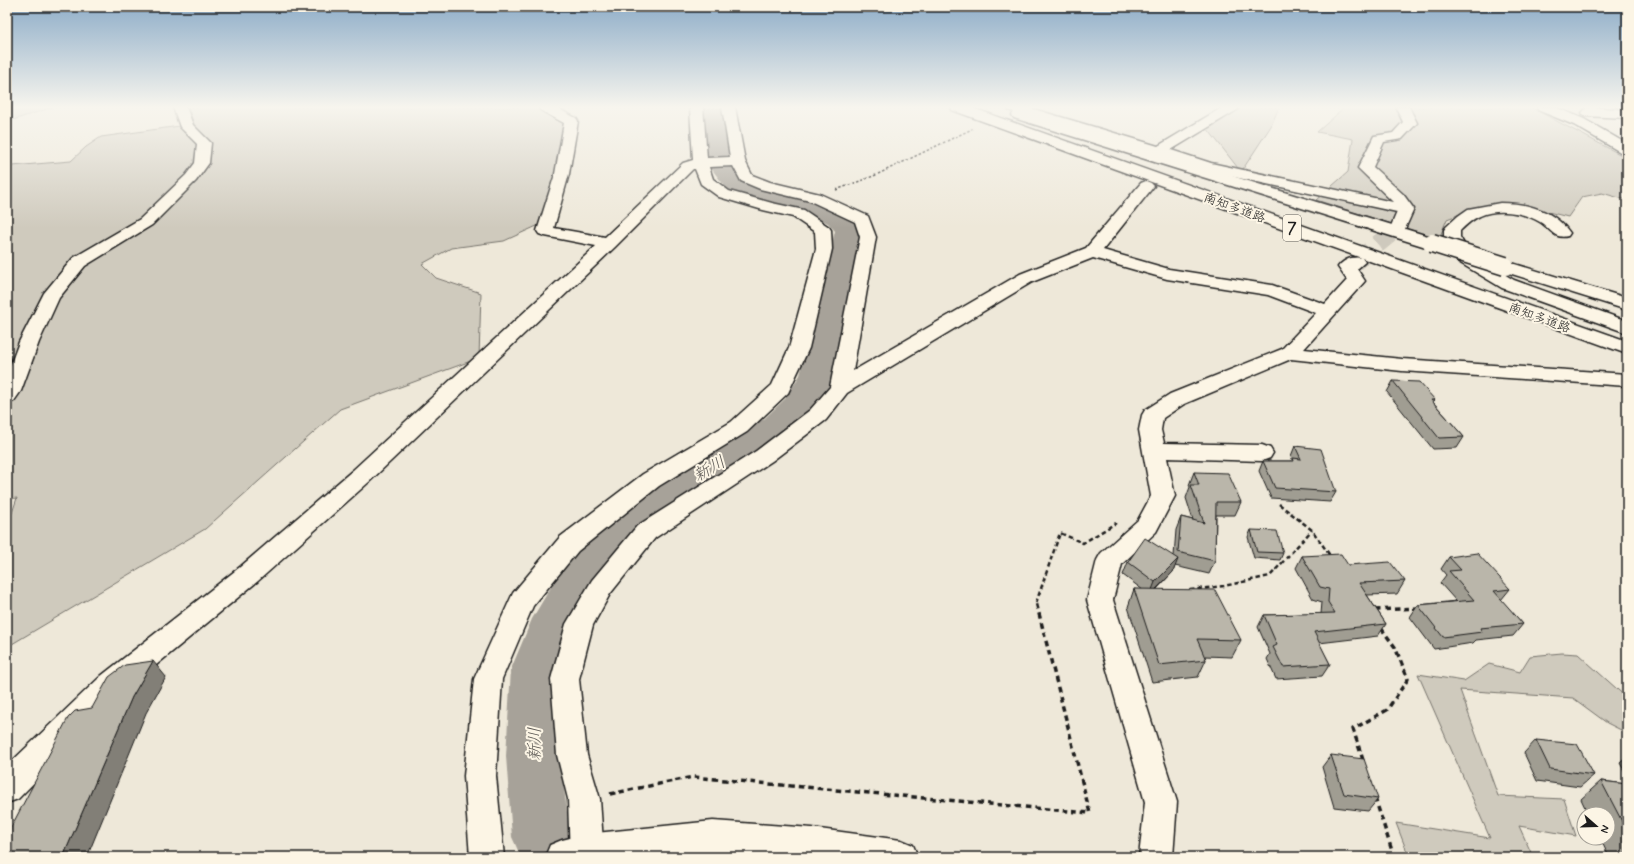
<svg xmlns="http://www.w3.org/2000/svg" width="1634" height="864" viewBox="0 0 1634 864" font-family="Mynerve,'Klee One',sans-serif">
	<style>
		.green { fill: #cfcabd; stroke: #76736c }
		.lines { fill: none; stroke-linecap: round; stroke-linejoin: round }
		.river { fill: #a7a299; fill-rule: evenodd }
		.minor-tunnel-far1 { stroke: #cec9bd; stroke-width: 14; stroke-dasharray: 14 8; stroke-linecap: butt }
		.minor-tunnel { stroke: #cec9bd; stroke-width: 18; stroke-dasharray: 18 10; stroke-linecap: butt }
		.minor-casing { stroke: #1c1c1c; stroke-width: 3 }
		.major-casing { stroke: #1c1c1c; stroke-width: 3 }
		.highway-casing { stroke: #1c1c1c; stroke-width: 3 }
		.path-far2 { stroke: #1c1c1c; stroke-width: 1.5; stroke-dasharray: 2.5 2; stroke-linecap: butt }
		.path-far1 { stroke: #1c1c1c; stroke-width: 2.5; stroke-dasharray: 4.5 3; stroke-linecap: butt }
		.path { stroke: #1c1c1c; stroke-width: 3.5; stroke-dasharray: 5.5 4; stroke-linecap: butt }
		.minor { fill: #fcf5e5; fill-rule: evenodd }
		.major { fill: #fcf5e5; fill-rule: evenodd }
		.highway { fill: #fcf5e5; fill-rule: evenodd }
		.highway-bridge-casing { stroke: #1c1c1c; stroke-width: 21; stroke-linecap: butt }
		.highway-bridge { stroke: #fcf5e5; stroke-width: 18 }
		.wall { fill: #a09d92; stroke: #1c1c1c }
		.shaded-wall { fill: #827f77; stroke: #1c1c1c }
		.building { fill: #bab6aa; stroke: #1c1c1c }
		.labels { text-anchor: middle; stroke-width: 4; stroke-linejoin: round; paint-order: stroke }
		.far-street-label { font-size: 13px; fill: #1c1c1c; stroke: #fcf5e5 }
		.shield { fill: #fcf5e5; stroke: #5f5d58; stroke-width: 1 }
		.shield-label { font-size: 15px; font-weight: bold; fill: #1c1c1c }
		.water-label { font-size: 17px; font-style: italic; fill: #5b5854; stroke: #fcf5e5 }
	</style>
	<rect width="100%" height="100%" fill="#eee8d9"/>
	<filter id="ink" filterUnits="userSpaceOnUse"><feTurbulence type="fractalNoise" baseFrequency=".025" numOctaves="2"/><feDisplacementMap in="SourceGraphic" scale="8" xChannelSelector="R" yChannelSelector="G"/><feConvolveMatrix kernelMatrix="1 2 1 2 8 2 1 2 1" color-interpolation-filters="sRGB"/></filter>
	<g filter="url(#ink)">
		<g class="green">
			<polygon points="7,107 53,107 7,122"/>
			<polygon points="188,107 536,107 563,122 555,177 539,225 504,241 451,248 422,264 436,278 481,293 479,358 340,409 205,529 7,647 7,528 17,498 7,499 7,168 12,166 71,161 86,147 101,137 194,124"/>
			<polygon points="1236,107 1279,107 1271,126 1241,172 1207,128 1240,109"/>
			<polygon points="1345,107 1530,107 1627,158 1627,200 1602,193 1582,197 1568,217 1525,206 1481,206 1447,219 1439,239 1316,200 1348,172 1353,139 1317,132"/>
			<polygon points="1562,653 1578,654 1627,698 1627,733 1607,723 1573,698 1460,690 1498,796 1564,799 1576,836 1519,826 1533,857 1409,857 1396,823 1490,838 1418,674 1464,681 1489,664 1520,672 1530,656"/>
		</g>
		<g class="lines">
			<polygon class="river" points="703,107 725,107 733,160 732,162 745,177 780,190 818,198 848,211 863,231 836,375 812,414 790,437 747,461 688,498 644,534 602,579 577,622 561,669 560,756 570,837 561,857 521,857 512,837 506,756 511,669 532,619 570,555 614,512 660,478 719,443 764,419 786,398 800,375 835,231 828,223 800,211 764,203 727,189 710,167 712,165 709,160"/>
			<polyline class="minor-tunnel-far1" points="1388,235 1399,226"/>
			<polyline class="minor-tunnel" points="1356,262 1390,234"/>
			<g class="minor-casing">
				<g id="minor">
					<polygon points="173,107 186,107 193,125 211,143 209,163 196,181 152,225 85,266 59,298 39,342 21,391 14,401 7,403 7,374 19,342 44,293 73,258 140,219 186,175 195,163 197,144 180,127"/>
					<path d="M539 107H555L576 118 578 121 569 174 554 228 605 237 683 163 693 160 690 107H703L707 158 730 157 722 107H735L745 161 752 175 770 182 820 194 868 216 876 237 853 371 1020 274 1086 248 1141 183 1146 181 1151 183 1154 186 1103 250 1169 269 1272 285 1325 304 1347 280 1338 267C1344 259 1353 256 1362 258L1365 262 1357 269 1365 281 1304 349 1402 359 1627 374V386L1402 371 1291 359 1184 404 1163 418 1161 430 1164 443 1262 445 1270 448 1273 453 1270 458 1262 461 1167 458 1175 496 1156 532 1122 564 1113 600 1177 802 1173 857H1139L1145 802 1087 600 1097 560 1101 553 1138 520 1151 496 1139 430 1142 415 1145 410 1170 394 1282 349 1316 313 1268 295 1167 279 1093 258 1032 282 847 393 826 420 772 461 655 538 610 594 593 625 579 679 587 755 600 799 604 857H570L568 799 557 755 551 679 566 624 592 580 637 526 756 451 810 410 830 387 860 237 855 222 810 201 760 189 741 181 733 166 709 167 713 179 729 191 772 203 804 210 829 227 831 230 832 249 809 348 788 393 747 432 659 486 578 551 533 606 502 679 496 776 504 857H470L464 776 474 679 513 593 560 537 643 474 731 422 772 385 789 348 816 249 815 232 793 217 763 210 719 197 701 184 695 169H693L615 247 369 482 258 581 121 694 18 799 7 803V766L101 676 240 567 353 470 596 246 545 236 539 234 537 231 555 174 564 123 540 110Z"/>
					<polygon points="1007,107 1027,107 1158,146 1223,107 1238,107 1237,110 1171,150 1211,163 1393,202 1358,168 1374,136 1393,133 1403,122 1396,107 1409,107 1417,123 1402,139 1384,142 1373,167 1403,194 1414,209 1405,229 1399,231 1393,229 1391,226 1397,212 1202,170 1155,154 1008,110"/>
					<polygon points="1537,107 1555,107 1584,119 1627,144 1627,154 1622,153 1574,125 1538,110"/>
					<polygon points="1591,107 1627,110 1627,118 1584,116 1582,113 1586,108"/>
				</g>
			</g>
			<g class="major-casing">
				<polygon id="major" points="713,821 812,828 901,840 913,845 918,857 756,857 713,853 682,857 545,857 550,845 562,840 586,834"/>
			</g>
			<g class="highway-casing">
				<g id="highway">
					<polygon points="951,107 970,107 1627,341 1627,354 952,110"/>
					<polygon points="1019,111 1438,239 1440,243 1438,247 1432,248 1426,247 1014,118 1012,115 1014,112"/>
					<path d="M1500 203C1527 203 1554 210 1570 233L1568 236C1554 240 1550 228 1540 222 1524 212 1497 208 1480 216 1472 219 1466 225 1460 231V237L1470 254 1514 280 1627 321V333L1502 288 1457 261 1444 237V230L1446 227 1458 216 1468 209Z"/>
					<polygon points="1505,261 1627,298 1627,310 1499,270 1496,266 1499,262"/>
				</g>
			</g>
			<polyline class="path-far2" points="836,190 876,175 972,129"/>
			<g class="path-far1">
				<polyline points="1279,504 1312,530 1331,557"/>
				<polyline points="1190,590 1224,586 1270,576 1312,530"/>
				<polyline points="1036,603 1060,533 1083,543 1116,523"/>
			</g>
			<g class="path">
				<polyline points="1375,610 1419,608"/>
				<polyline points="1363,760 1353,729 1387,710 1408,679 1395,647 1381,628"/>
				<polyline points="610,794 693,777 1090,813 1036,602"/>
				<polyline points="1375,798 1394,857"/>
			</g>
			<use href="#minor" class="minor"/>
			<use href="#major" class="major"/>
			<use href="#highway" class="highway"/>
			<g class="highway-bridge-casing">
				<polyline id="highway-bridge" points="1432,243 1505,266"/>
			</g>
			<use href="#highway-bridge" class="highway-bridge"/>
		</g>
		<g class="wall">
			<polygon points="1611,107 1627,107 1627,108"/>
			<polygon points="1393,381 1435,400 1433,402 1464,437 1457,448 1433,449 1387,392"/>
			<polygon points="1295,446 1336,492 1330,502 1271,498 1259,471 1263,461 1291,461 1292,459 1291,456"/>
			<polygon points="1194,472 1241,502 1235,515 1216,515 1215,561 1209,574 1175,566 1173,572 1156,590 1241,640 1232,657 1205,656 1206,660 1198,677 1152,682 1128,607 1134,589 1143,590 1123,575 1128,562 1174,556 1176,530 1181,517 1193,520 1186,498 1190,487 1189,485"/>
			<polygon points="1251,530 1283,553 1280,560 1254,558 1248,537"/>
			<polygon points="1302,556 1348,565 1405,581 1397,594 1367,595 1386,624 1378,636 1319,643 1330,664 1322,676 1276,679 1267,659 1270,654 1258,627 1264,615 1321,614 1322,602 1313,599 1296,568"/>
			<polygon points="1449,557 1510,589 1501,600 1523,624 1513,636 1476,640 1473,643 1434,649 1410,617 1418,605 1456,601 1440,583 1446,575 1441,569"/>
			<polygon points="1536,740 1594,775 1580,787 1537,781 1524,753"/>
			<polygon points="1331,755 1378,799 1368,811 1334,807 1322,767"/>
			<polygon points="1627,757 1627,776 1620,763"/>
			<polygon points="1601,781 1627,784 1627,857 1609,857 1600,838 1608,838 1608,814 1588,814 1581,799"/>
		</g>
		<g class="shaded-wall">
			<polygon points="1178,559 1173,572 1150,595 1155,582"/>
			<polygon points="153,661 166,677 146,713 87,857 63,857 132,697"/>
		</g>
		<g class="building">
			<polygon points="1393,381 1419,382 1435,400 1431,400 1464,437 1439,438"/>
			<polygon points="1295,446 1321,449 1336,492 1275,488 1263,461 1294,461 1293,458 1301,459"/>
			<polygon points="1194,472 1228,473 1241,502 1216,502 1215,561 1178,552 1181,517 1204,523 1191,485 1199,485"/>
			<polygon points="1251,530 1277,531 1283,553 1257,552"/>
			<polygon points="1145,538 1178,559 1155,582 1128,562"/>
			<polygon points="1477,553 1510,589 1494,591 1523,624 1480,628 1482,632 1443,637 1418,605 1474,600 1449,571 1461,570 1449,557"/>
			<polygon points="1341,554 1348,565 1390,562 1405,581 1359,583 1386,624 1314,632 1330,664 1283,667 1273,647 1277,645 1264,615 1335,613 1328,602 1329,589 1320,587 1302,556"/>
			<polygon points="1134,589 1215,590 1241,640 1197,639 1206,660 1159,665"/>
			<polygon points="153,661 132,697 63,857 7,857 7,835 68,718 75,711 92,708 109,677 125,665"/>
			<polygon points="1536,740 1577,744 1594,775 1550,769"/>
			<polygon points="1331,755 1364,759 1378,799 1344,794"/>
			<polygon points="1601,781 1627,784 1627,831"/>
		</g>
	</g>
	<linearGradient id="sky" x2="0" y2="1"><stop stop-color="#8eadc8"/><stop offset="0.47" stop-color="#f7f5ee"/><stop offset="1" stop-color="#f7f5ee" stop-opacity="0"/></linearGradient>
	<rect width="1634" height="228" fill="url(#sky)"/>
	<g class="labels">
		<g class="far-street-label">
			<text transform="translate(1235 207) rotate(20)" y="5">南知多道路</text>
			<text transform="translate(1540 317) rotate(20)" y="5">南知多道路</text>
		</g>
		<rect class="shield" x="1283" y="215" width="18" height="26" rx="3"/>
		<g class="shield-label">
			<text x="1292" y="233">7</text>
		</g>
		<g class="water-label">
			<text transform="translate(709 468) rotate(-30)" y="6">新川</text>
			<text transform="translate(534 744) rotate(-90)" y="6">新川</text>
		</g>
	</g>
	<rect width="1634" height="864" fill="none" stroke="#fcf5e5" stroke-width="24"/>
	<rect x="12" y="12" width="1610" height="840" fill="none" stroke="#1c1c1c" stroke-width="1.5" filter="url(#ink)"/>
	<g transform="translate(1596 826) rotate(110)"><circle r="19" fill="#fcf5e5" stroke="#a29e95"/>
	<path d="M0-3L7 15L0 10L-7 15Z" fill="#1c1c1c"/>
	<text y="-6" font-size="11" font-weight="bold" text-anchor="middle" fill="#1c1c1c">N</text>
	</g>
</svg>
